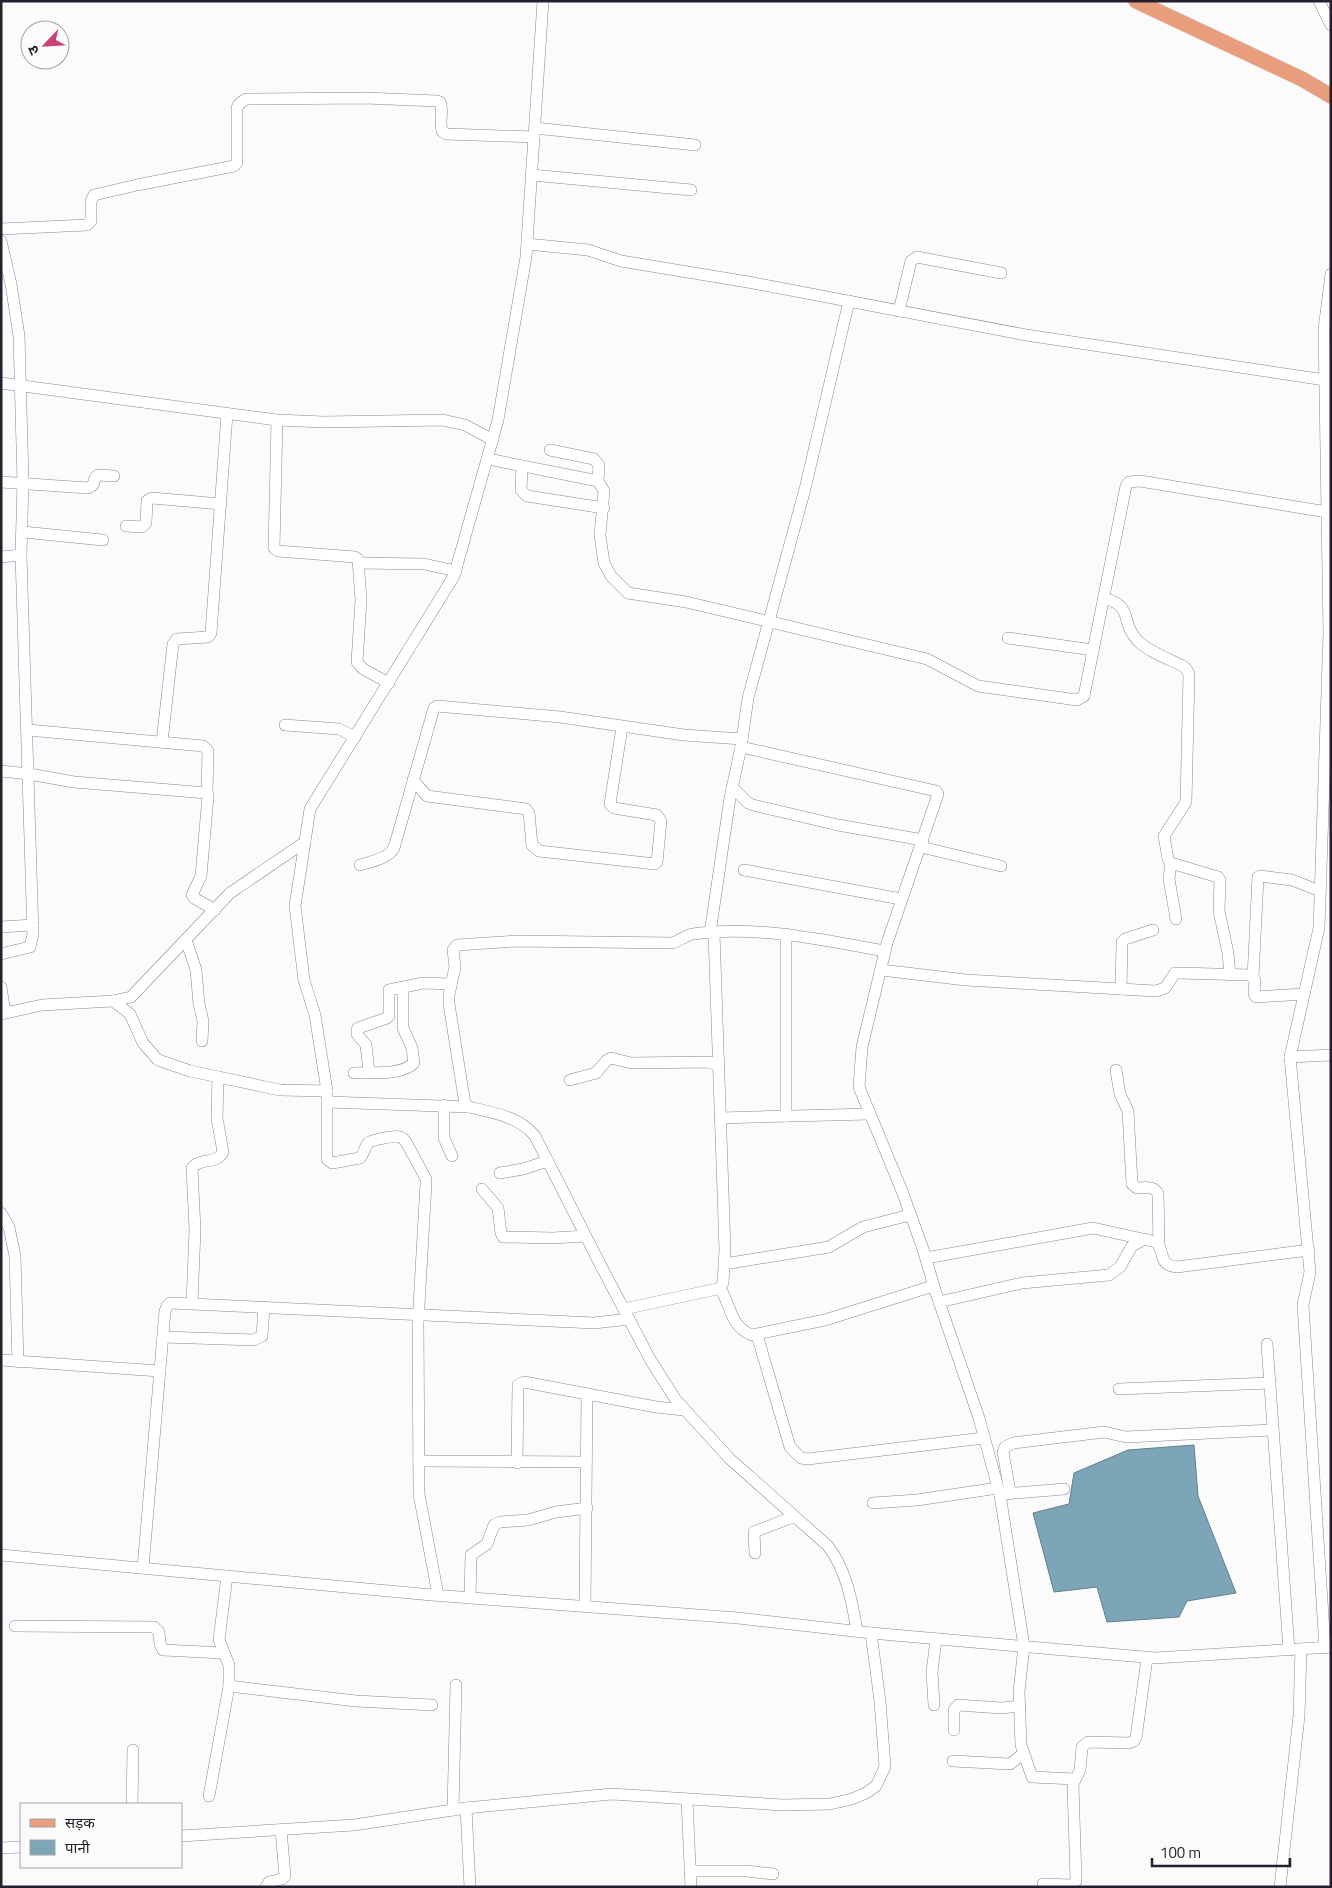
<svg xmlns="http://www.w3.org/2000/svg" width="1332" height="1888" viewBox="0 0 1332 1888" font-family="'Titillium Web','Noto Sans Devanagari',sans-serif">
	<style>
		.water { fill: #7ca6b8; stroke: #627e8e }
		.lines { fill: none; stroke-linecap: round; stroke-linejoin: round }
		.minor-casing { stroke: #8f829d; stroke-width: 12 }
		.major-casing { stroke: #d8d7d9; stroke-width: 16 }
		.minor { stroke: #fff; stroke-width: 11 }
		.major { stroke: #e89e7d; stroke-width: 15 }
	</style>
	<rect width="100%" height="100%" fill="#fbfbfb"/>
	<polygon class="water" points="1194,1445 1198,1496 1236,1593 1187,1601 1179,1617 1107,1622 1097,1587 1054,1592 1033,1513 1069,1504 1074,1473 1128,1450"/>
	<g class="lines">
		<g class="minor-casing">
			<g id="minor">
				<polyline points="1319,1 1331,25"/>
				<polyline points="535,128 695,145"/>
				<polyline points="532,175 691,190"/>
				<path d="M1 229 87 225 91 221V201L94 195 137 185 234 166 237 163V108L239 104 246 99 365 98 437 101 440 102C444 111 439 121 442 131L446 134 534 137"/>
				<polyline points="1,241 11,284 19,336 23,482 21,555 1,557"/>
				<polyline points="527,244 588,250 621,261 748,282 1026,335 1325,380"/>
				<polyline points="899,311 911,261 917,257 1001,273"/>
				<polyline points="1,383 277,420 324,422 443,420 465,425 493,440"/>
				<polyline points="277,420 274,548 278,551 355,557 358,559 361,600 357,662 363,669 389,683"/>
				<polyline points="550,450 594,459 599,465 598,481"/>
				<polyline points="488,459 598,481 604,491 600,535 604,563 611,576 628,593 686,602 927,659 978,686 1077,700 1084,696 1126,486 1129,482 1140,481 1327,512"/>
				<polyline points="522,466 521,490 527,496 604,508"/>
				<polyline points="1,482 88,488 93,485 95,478 98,475 114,476"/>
				<polyline points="126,526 142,527 146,523 147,501 152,498 221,504"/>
				<polyline points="23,532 103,540"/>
				<polyline points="359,563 424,564 456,571"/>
				<path d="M1104 598C1135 607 1119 621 1138 641 1149 652 1169 659 1183 666L1187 670 1189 674 1186 802 1164 836 1168 859 1171 863 1218 877 1220 880 1219 911 1228 953 1230 975"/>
				<polyline points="1008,638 1093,650"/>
				<polyline points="285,725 339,729 355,737"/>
				<polyline points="28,730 203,746 208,751 207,793"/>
				<polyline points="162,742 173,644 177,639 208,637 211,633 227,414"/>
				<polyline points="741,747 936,791 938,794 887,943 862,1047 859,1087 902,1191 923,1249 935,1290 979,1418 1000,1495 1024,1646 1019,1692 1021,1745 1032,1777 1075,1779"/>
				<polyline points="1,771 29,774 74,782 207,793 208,796 201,876 192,895 194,898 215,910"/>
				<polyline points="413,780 427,796 526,809 529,813 532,845 539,851 655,864 657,862 661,821 657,815 614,808 610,804 622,727"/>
				<polyline points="732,787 748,803 753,805 838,825 923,840"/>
				<polyline points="921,847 1001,866"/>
				<polyline points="1171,863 1169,879 1176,919"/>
				<path d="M360 865C373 861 387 859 394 848L434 708 437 706 560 717 684 735 742 739"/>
				<polyline points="744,870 901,899"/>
				<polyline points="1,927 33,925"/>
				<polyline points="710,933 730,798 741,747 748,698 805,489 849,301"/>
				<polyline points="786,934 786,1116"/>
				<polyline points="186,940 196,970 199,1004 203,1021 202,1041"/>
				<polyline points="1,954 30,947 33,934 21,555"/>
				<polyline points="881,970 966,980 1156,991 1165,988 1175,973 1179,973 1250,975 1255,980 1254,994 1256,997 1304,994"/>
				<polyline points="1253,977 1258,877 1260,876 1292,880 1320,891"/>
				<polyline points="1,987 5,1013"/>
				<polyline points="1121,989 1122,942 1125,939 1153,930"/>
				<polyline points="113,1001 130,1014 143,1043 157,1059 161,1061 190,1071 280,1090 327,1091"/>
				<polyline points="1,1014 42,1005 113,1001 131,997 230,893 305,842"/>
				<polyline points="1290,1057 1331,1055"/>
				<path d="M1116 1070 1120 1094 1128 1111 1132 1184 1137 1188C1145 1188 1154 1185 1158 1194L1159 1244"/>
				<polyline points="369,1072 366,1045 357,1034 357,1030 358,1028 387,1018 389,1016 389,990 423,983 451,984"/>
				<path d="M354 1073C372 1072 400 1076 414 1063L412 1048 403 1028V987"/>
				<polyline points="570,1080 596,1073 606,1061 611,1058 631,1063 710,1062 718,1066"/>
				<polyline points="328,1102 469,1107"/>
				<polyline points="444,1105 444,1138 452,1156"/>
				<polyline points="720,1118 869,1114"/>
				<polyline points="500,1173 523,1169 548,1161"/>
				<polyline points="482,1189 498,1208 501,1233 503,1237 553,1238 585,1236"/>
				<polyline points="1,1213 9,1227 15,1256 18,1362"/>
				<path d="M926 1258 1093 1228 1156 1242C1166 1252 1157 1265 1177 1267L1309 1250"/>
				<polyline points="724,1264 829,1247 863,1227 910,1215"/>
				<path d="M720 1288C731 1305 730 1327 752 1335L825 1320 933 1286"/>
				<polyline points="939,1302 1022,1283 1109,1275 1120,1267 1132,1246 1145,1239"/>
				<path d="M192 1303 195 1230 192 1168C200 1157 217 1165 223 1152L217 1118 218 1077"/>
				<polyline points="624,1309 717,1289 720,1288 723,1283 725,1250 714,933"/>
				<polyline points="757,1335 790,1447 801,1458 808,1459 984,1438"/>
				<polyline points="163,1337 254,1340 262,1336 264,1307"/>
				<polyline points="1267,1344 1289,1650"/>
				<polyline points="1,1360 160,1371"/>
				<polyline points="1119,1389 1270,1383"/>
				<polyline points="419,1461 586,1462"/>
				<polyline points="517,1463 518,1385 524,1382 656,1407 684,1410"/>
				<polyline points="1010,1492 1003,1452 1005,1447 1013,1443 1104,1432 1126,1437 1273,1430"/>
				<polyline points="1004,1494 1064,1489"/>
				<polyline points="873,1503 917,1500 998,1488"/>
				<polyline points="755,1553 754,1532 793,1517"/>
				<polyline points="1,1555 432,1595 738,1618 871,1633 1155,1658 1331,1647"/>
				<polyline points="143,1568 165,1311 167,1306 170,1303 594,1323 629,1319"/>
				<path d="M438 1595 419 1494 418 1323 426 1183V1179L406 1142C404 1139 403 1138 400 1137 395 1135 372 1140 368 1143 364 1148 364 1154 360 1158L332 1163 327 1159V1091L315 1015 304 980 295 906 310 809 454 576 498 420 526 257 543 1"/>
				<polyline points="470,1598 471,1555 487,1544 494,1525 500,1522 528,1520 556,1512 587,1508"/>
				<polyline points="585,1606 587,1394"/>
				<polyline points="15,1626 154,1627 159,1632 160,1644 163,1650 224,1653"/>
				<path d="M857 1631C852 1602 847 1571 828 1546L730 1459 676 1400 651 1361 600 1264 535 1136C518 1116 494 1113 469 1107L465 1104 449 1004V995L455 967 453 950 457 945 517 941 672 943C680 941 686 935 693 934 758 925 822 940 885 951"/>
				<polyline points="1325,1648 1303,1305 1310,1272 1290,1057 1319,928 1329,633 1324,329 1331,274"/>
				<polyline points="229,1686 356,1701 432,1705"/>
				<polyline points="934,1705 932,1672 936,1639"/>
				<polyline points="954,1730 954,1710 958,1705 1001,1708 1020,1706"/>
				<polyline points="953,1761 1010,1764 1023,1754"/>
				<polyline points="209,1796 229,1686 229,1665 219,1640 227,1576"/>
				<polyline points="687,1800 691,1887"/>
				<polyline points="132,1804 133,1750"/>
				<polyline points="466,1808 470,1887"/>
				<polyline points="453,1810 456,1685"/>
				<polyline points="181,1836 354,1825 466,1808 612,1794 783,1805 830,1804 852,1799 866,1793 876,1786 885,1767 880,1701 871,1633"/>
				<polyline points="1,1848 21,1847"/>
				<polyline points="690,1871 747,1871 773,1874"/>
				<polyline points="1043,1884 1071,1885 1076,1881 1073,1784 1080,1770 1082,1747 1088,1742 1129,1743 1134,1741 1136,1738 1147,1658"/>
				<polyline points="266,1887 269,1882 282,1879 285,1876 281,1830"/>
				<polyline points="1280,1887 1299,1716 1301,1649"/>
			</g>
		</g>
		<g class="major-casing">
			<polyline id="major" points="1136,1 1302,79 1331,96"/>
		</g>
		<use href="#minor" class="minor"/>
		<use href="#major" class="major"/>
	</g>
	<rect width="1332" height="1888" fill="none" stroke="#25202b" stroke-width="5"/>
	<rect x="20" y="1803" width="162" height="65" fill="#fbfbfb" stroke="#a5a3a8"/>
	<rect x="30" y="1819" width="25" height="8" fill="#e89e7d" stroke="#a5a3a8"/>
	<text x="65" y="1828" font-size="15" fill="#25202b">सड़क</text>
	<rect x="30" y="1840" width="25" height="15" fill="#7ca6b8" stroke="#a5a3a8"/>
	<text x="65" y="1853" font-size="15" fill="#25202b">पानी</text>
	<g transform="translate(45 45) rotate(245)"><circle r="24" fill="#fbfbfb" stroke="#a5a3a8"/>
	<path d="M0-4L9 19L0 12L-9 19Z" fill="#c9407b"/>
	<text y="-8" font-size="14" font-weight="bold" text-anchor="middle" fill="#25202b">उ</text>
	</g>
	<path d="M1152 1858v8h138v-8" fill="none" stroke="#25202b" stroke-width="2.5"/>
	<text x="1160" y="1858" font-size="15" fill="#25202b" stroke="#fbfbfb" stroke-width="4" paint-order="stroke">100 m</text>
</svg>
